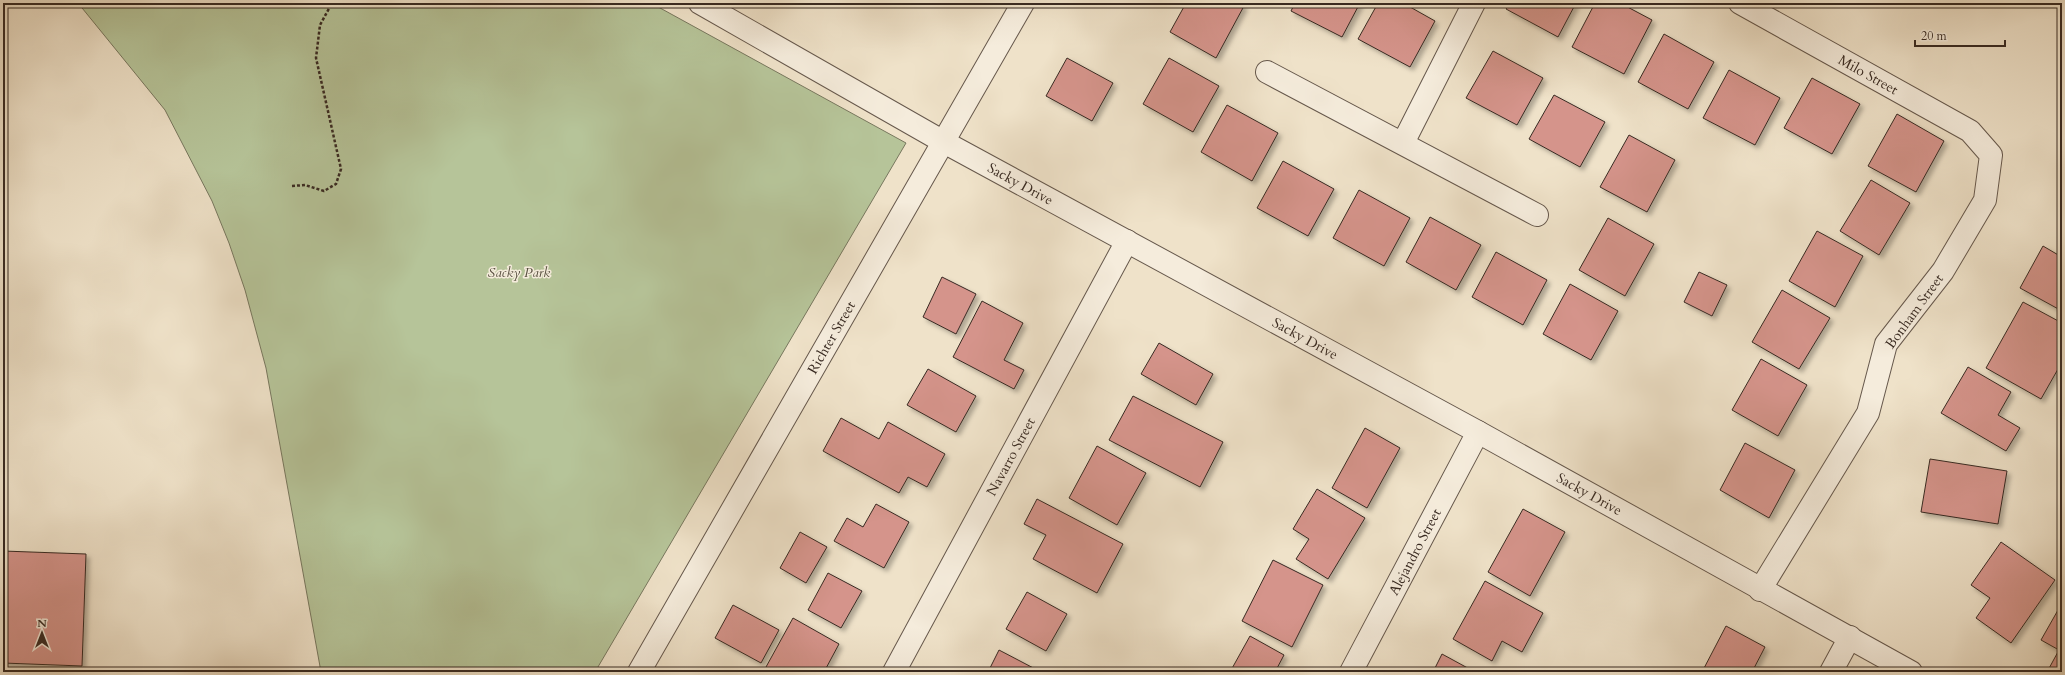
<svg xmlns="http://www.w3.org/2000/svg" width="2065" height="675" viewBox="0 0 2065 675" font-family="Cardo,serif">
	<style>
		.green { fill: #b6c499; stroke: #77775e }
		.building { fill: #d5948b; stroke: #382a22; filter: url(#shadow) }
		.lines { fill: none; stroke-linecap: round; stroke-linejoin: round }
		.minor-casing { stroke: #66584c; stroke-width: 24 }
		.path { stroke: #382a22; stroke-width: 2.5; stroke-dasharray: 3 2; stroke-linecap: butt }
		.minor { stroke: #f5ecdc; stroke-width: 22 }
		.labels { text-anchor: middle; stroke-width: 3; stroke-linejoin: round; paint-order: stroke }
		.street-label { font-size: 14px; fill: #382a22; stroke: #f5ecdc }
		.park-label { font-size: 14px; font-style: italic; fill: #585040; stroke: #f5ecdc }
	</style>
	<defs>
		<filter id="shadow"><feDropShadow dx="3.5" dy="3.5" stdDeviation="2" flood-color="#0004"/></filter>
	</defs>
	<rect width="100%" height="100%" fill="#efe2c9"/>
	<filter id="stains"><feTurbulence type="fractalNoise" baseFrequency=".005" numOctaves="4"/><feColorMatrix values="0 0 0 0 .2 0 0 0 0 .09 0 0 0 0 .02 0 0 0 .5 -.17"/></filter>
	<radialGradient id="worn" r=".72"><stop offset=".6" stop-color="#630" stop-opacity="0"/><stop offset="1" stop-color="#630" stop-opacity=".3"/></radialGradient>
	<polygon class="green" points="78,3 651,3 906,143 595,672 321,672 266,368 245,290 229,243 212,201 165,110"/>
	<g class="building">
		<polygon points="1186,3 1239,3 1244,6 1216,58 1170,32"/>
		<polygon points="1295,3 1360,3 1342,37 1291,11"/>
		<polygon points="1378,3 1403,3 1435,21 1410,67 1358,39"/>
		<polygon points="1510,3 1576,3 1558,37 1506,9"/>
		<polygon points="1595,3 1620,3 1652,20 1624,74 1572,47"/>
		<polygon points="1664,34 1714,62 1688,109 1638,82"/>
		<polygon points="1493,51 1543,78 1517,125 1466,98"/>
		<polygon points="1067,58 1113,83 1092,121 1046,96"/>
		<polygon points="1169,58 1219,86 1193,132 1143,104"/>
		<polygon points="1729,70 1780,98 1755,145 1703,118"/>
		<polygon points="1812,78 1860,104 1832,154 1784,128"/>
		<polygon points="1554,95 1605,122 1580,167 1529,139"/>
		<polygon points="1227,105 1278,133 1252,181 1201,152"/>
		<polygon points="1897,114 1944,141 1916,192 1868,166"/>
		<polygon points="1629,135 1675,160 1647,212 1600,187"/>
		<polygon points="1283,161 1334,189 1308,236 1257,208"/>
		<polygon points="1871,180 1910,203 1879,255 1840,231"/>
		<polygon points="1359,190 1410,218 1384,266 1333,238"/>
		<polygon points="1430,217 1481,245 1456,290 1406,262"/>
		<polygon points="1608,218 1654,244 1625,296 1579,270"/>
		<polygon points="1817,231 1863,256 1835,307 1789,281"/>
		<polygon points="2043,246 2060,256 2062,252 2062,311 2020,288"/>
		<polygon points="1496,252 1547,280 1523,325 1472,297"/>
		<polygon points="1699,272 1727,285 1712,316 1684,302"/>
		<polygon points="942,277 976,294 956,334 923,317"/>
		<polygon points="1570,284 1618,311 1591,360 1543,334"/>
		<polygon points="1782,290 1830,318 1799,369 1752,342"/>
		<polygon points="982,301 1023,323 1004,360 1024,370 1014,389 953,357"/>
		<polygon points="2023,302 2062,323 2062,362 2041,399 1986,368"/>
		<polygon points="1159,343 1213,374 1196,405 1141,374"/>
		<polygon points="1761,359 1807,385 1778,436 1732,410"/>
		<polygon points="1968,367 2011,392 1998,415 2020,428 2006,451 1941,413"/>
		<polygon points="928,369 976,396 956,432 907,405"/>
		<polygon points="1133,396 1223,442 1200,487 1109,440"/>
		<polygon points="841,418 879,439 888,422 945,454 927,487 908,477 899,493 823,451"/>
		<polygon points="1365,428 1400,448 1367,508 1332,488"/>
		<polygon points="1745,443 1795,470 1769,518 1720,490"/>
		<polygon points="1097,446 1146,473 1117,525 1069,498"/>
		<polygon points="1930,459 2007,471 1998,524 1921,512"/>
		<polygon points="1317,489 1365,518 1328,579 1296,559 1309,539 1293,529"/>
		<polygon points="1037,499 1123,544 1097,593 1033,559 1046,535 1024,524"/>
		<polygon points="876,504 909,522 884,568 834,541 847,518 863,527"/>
		<polygon points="1523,509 1565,532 1530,596 1488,572"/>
		<polygon points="800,532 827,547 806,583 780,568"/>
		<polygon points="2001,542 2055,580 2011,643 1976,618 1990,598 1971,585"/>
		<polygon points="3,551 86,554 82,666 3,663"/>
		<polygon points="1273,560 1323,585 1292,647 1242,621"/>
		<polygon points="828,573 862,591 841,628 808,610"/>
		<polygon points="1485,581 1543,613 1522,652 1502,641 1492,661 1453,639"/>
		<polygon points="1027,592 1067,614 1046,651 1006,629"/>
		<polygon points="2062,603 2062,672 2047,672 2059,650 2041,640"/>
		<polygon points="733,605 779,630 761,663 715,638"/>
		<polygon points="793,618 839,644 824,672 775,672 766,667"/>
		<polygon points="1726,626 1765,647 1752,672 1702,672"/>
		<polygon points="1250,636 1284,655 1275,672 1230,672"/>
		<polygon points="999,650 1041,672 988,672"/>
		<polygon points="1442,654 1475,672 1433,672"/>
	</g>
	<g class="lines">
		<g class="minor-casing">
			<g id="minor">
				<path id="s1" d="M700 3 942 141 1478 432 1911 672"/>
				<path id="s2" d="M1740 3 1970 131 1991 155 1985 200 1943 271 1886 344 1868 413 1760 590"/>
				<polyline points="1267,72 1537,215"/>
				<polyline points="1403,143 1474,3"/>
				<path id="s3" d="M639 672 1023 3"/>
				<path id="s4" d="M894 672 1127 241"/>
				<path id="s5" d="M1351 672 1478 432"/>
				<polyline points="1831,672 1850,637"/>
			</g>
		</g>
		<polyline class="path" points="292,186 305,185 324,191 336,184 341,169 316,58 320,25 332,3"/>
		<use href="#minor" class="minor"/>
	</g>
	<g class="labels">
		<g class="street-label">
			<text dy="5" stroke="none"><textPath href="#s2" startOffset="147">Milo Street</textPath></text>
			<text dy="5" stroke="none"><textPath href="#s1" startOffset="368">Sacky Drive</textPath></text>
			<text transform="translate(1914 311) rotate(-54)" y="5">Bonham Street</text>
			<text dy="5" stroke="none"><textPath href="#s3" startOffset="386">Richter Street</textPath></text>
			<text dy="5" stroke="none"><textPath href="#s1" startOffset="692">Sacky Drive</textPath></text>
			<text dy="5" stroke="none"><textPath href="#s4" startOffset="245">Navarro Street</textPath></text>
			<text dy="5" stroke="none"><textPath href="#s1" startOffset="1016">Sacky Drive</textPath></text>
			<text dy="5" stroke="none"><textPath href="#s5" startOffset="136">Alejandro Street</textPath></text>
		</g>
		<g class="park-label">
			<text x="519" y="277">Sacky Park</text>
		</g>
	</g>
	<rect width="2065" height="675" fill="none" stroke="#efe2c9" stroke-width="16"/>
	<rect x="4" y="4" width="2057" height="667" fill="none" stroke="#382a22" stroke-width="2"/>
	<rect x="8" y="8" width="2049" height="659" fill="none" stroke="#382a22"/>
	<g transform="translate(42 633)" stroke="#f5ecdc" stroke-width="3" paint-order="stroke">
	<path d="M0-3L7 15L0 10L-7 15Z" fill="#382a22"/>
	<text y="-6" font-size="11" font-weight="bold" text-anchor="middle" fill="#382a22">N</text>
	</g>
	<path d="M1915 40v6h90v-6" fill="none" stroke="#382a22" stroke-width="2"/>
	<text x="1921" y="40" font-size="12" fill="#382a22" stroke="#f5ecdc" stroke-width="3" paint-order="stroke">20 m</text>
	<rect width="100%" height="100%" filter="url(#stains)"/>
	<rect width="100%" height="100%" fill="url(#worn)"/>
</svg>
